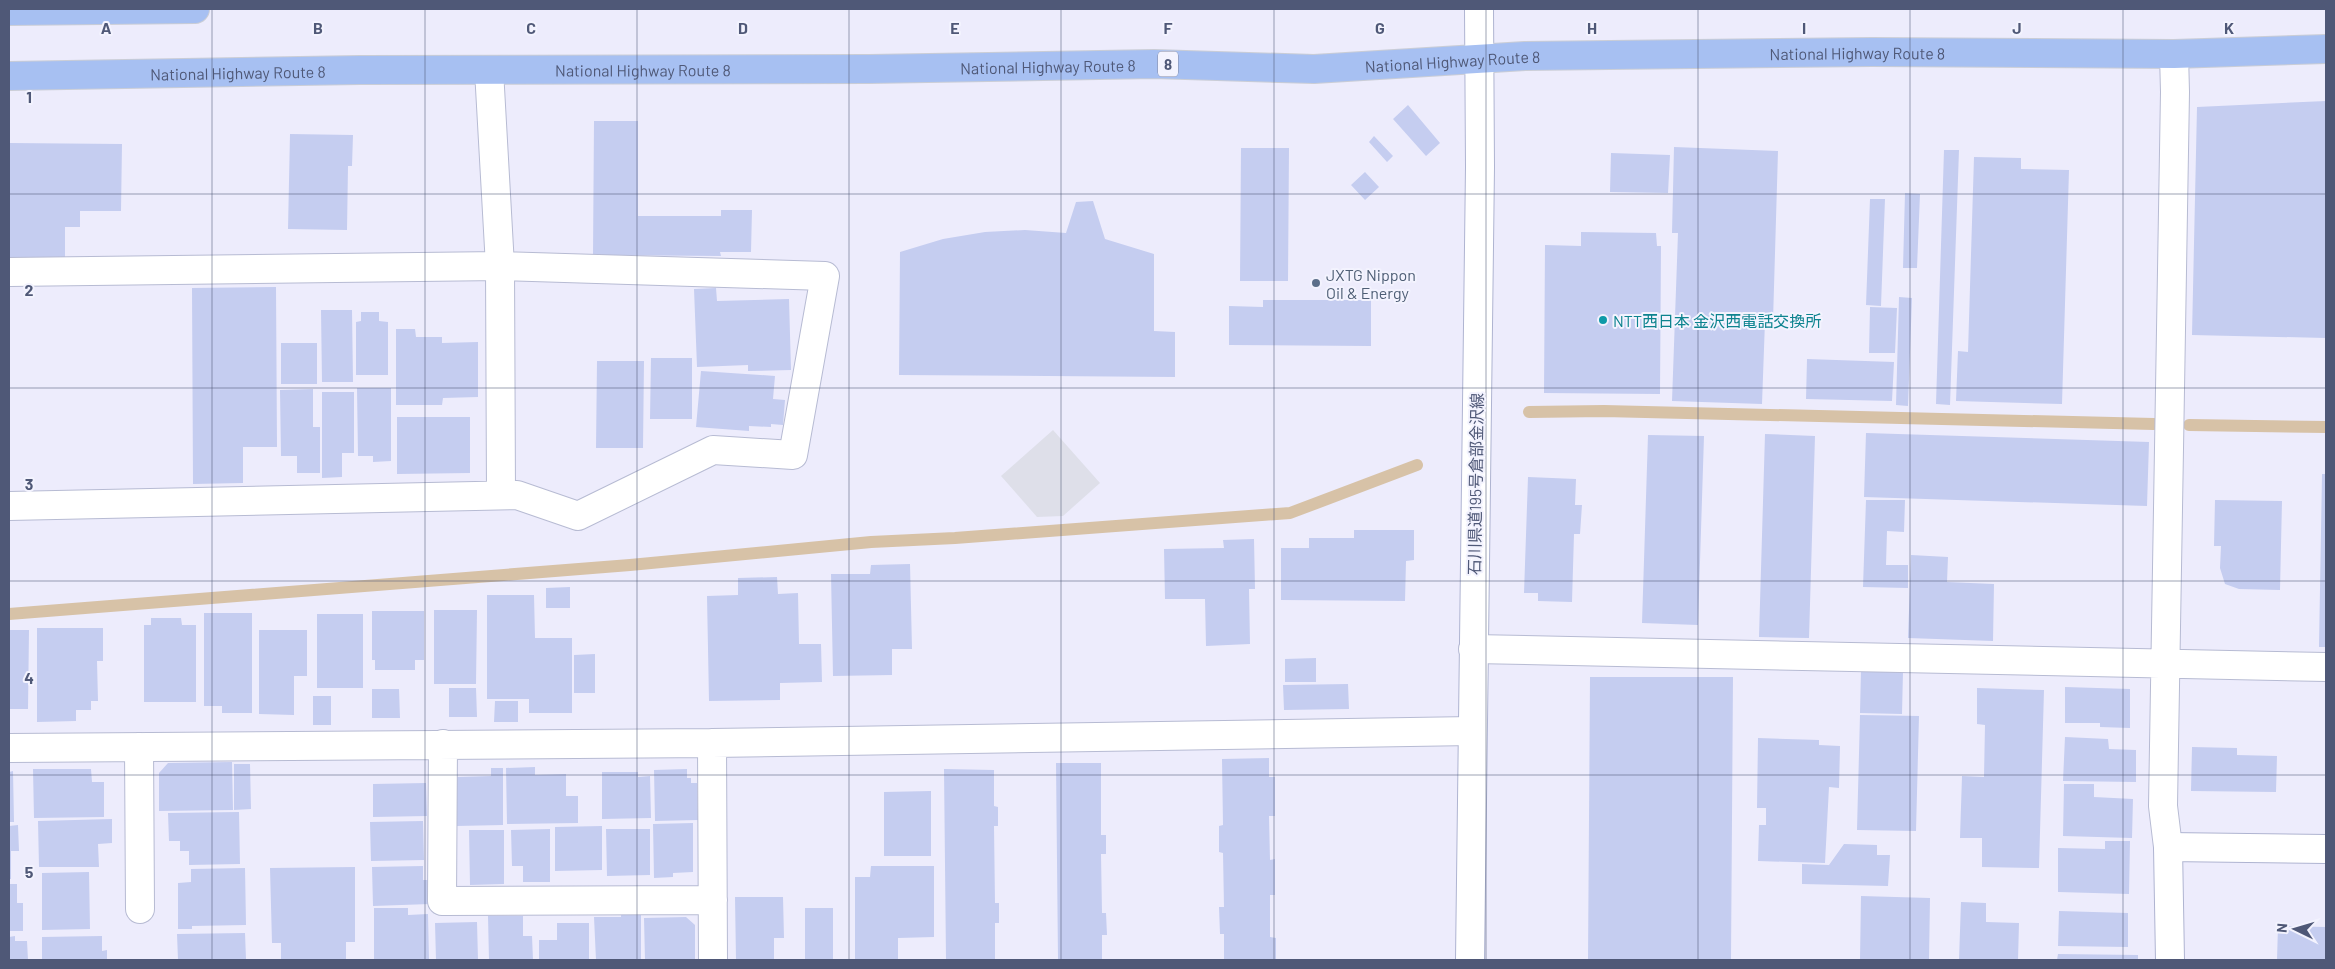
<svg xmlns="http://www.w3.org/2000/svg" width="2335" height="969" viewBox="0 0 2335 969" font-family="Barlow,'Noto Sans JP',sans-serif">
  <style>
    .industrial { fill: #dedfe9 }
    .lines { fill: none; stroke-linecap: round; stroke-linejoin: round }
    .stream { stroke: #d7c2a7; stroke-width: 12 }
    .building { fill: #c5cdf0 }
    .street-casing { stroke: #b7bbd3; stroke-width: 30 }
    .secondary-casing { stroke: #afb4d1; stroke-width: 30 }
    .highway-casing { stroke: #cacdd6; stroke-width: 30 }
    .street { stroke: #fff; stroke-width: 28 }
    .secondary { stroke: #fff; stroke-width: 28 }
    .highway { stroke: #a7c0f2; stroke-width: 28 }
    .grid { fill: none; stroke: #4f5877; stroke-width: 1; stroke-opacity: 0.55 }
    .service-dot { fill: #5c6f8a; stroke: #f3f3fe; stroke-width: 2 }
    .culture-dot { fill: #0f9aa8; stroke: #f3f3fe; stroke-width: 2 }
    .labels { text-anchor: middle; dominant-baseline: central; stroke-width: 4; stroke-linejoin: round; paint-order: stroke }
    .shield { fill: #f3f3fe; stroke: #8086a0; stroke-width: 1 }
    .shield-label { font-size: 15px; font-weight: bold; fill: #4f5877 }
    .street-label { font-size: 16px; fill: #4f5877; stroke: #f3f3fe }
    .service-label { font-size: 16px; fill: #4e5e75; stroke: #f3f3fe; text-anchor: start }
    .culture-label { font-size: 16px; fill: #0d838f; stroke: #f3f3fe; text-anchor: start }
    .grid-label { font-size: 16px; text-anchor: middle; font-weight: bold; fill: #4f5877; stroke: #f3f3fe; stroke-width: 4; stroke-linejoin: round; paint-order: stroke }
  </style>
  <rect width="100%" height="100%" fill="#edecfc"/>
  <path class="industrial" d="M1053,430L1100,483L1063,516L1037,517L1001,476Z"/>
  <g class="lines">
    <path class="stream" d="M1529,412L1604,411L2154,424
      M2189,425L2326,427
      M9,614L630,565L871,542L955,538L1290,513L1417,465"/>
  </g>
  <path class="building" d="M2326,101V338L2192,335L2197,107Z
    M1408,105L1440,143L1426,156L1393,119Z
    M594,121H638V216H721V210H752L751,252H720L721,256L593,255Z
    M290,134L353,135L352,166H348L347,230L288,229Z
    M1374,136L1393,156L1387,162L1369,142Z
    M9,143L122,144L121,211H80V227H65V263H9Z
    M1674,147L1778,151L1773,321H1765L1762,404L1672,401L1678,233H1672Z
    M1241,148H1289L1288,281H1240Z
    M1944,150H1959L1950,405L1936,404Z
    M1611,153L1670,155L1668,193L1610,192Z
    M1974,157L2021,158V169L2069,170L2062,404L1956,401L1958,351L1968,352Z
    M1365,172L1379,187L1365,200L1351,185Z
    M1905,193L1920,194L1917,268H1903Z
    M1870,199H1885L1881,306L1866,305Z
    M1093,201L1105,239L1154,254V331L1175,332V377L899,375L900,252L943,239L985,232L1025,230L1066,233L1076,202Z
    M1581,232L1656,233L1657,246H1661L1660,394L1544,393L1545,245L1581,246Z
    M276,287L277,447H243V483L193,484L192,288Z
    M716,288L717,301L789,299L791,370L748,371V365L697,367L694,289Z
    M1899,297L1912,298L1908,406L1896,405Z
    M1263,300H1371V346L1229,345V306L1263,307Z
    M1870,307L1897,308L1895,353H1869Z
    M321,310H352L353,382H322Z
    M361,312H379V321L388,322V375H356V322L361,321Z
    M396,329H415L416,337H442V343L478,342V397L443,398L442,405H396Z
    M281,343H317V384H281Z
    M651,358H692V419H650Z
    M1807,359L1894,362L1892,401L1806,399Z
    M597,361H644L643,448H596Z
    M701,371L775,376L773,399L785,400L783,425L771,424V427L749,426V431L696,427Z
    M357,388H391V461L373,462V456H358Z
    M313,389V427H320V473H297V456H281L280,390Z
    M322,392H354V453H342V477L322,478Z
    M397,417H470V473L397,474Z
    M1866,433L2149,442L2147,506L1864,497Z
    M1765,434L1815,436L1809,638L1759,637Z
    M1648,435L1704,436L1698,625L1642,623Z
    M2322,474H2326V647H2319Z
    M1528,477L1576,479L1575,505H1582L1580,534H1574L1572,602L1538,601V593H1524Z
    M1866,500H1905L1904,532L1887,531L1886,565H1908V588L1863,587Z
    M2215,500L2282,501L2280,590L2239,589L2225,584L2220,568L2221,546H2214Z
    M1354,530H1414V560L1406,561L1405,601L1281,600V548H1309V538H1354Z
    M1254,539L1255,589H1249L1250,644L1206,646L1205,599H1165L1164,549L1224,548L1223,540Z
    M1911,555L1948,557L1947,582L1994,584L1993,641L1908,638Z
    M910,564L912,649H892V675L833,676L831,574H870L871,565Z
    M777,577L778,594L798,593L799,644H821L822,682L780,683V700L709,701L707,596L738,595V578Z
    M570,587V608H546V588Z
    M487,595H534L535,638H572V713H529V699H487Z
    M434,610H477L476,684H434Z
    M372,611H424V660H415V670H375V660H372Z
    M204,613H252V713H222V706H204Z
    M317,614H363V688H317Z
    M151,618H181L182,625H196V702H144V625H151Z
    M37,628H103V661H97L98,701H91V710H76V721L37,722Z
    M9,630H29L28,709H9Z
    M259,630H307V676H294V715L259,714Z
    M595,654V693H574V655Z
    M1316,658V682H1285V659Z
    M1861,670L1903,671L1902,714L1860,713Z
    M1590,677H1733L1731,960H1588Z
    M1348,684L1349,709L1284,710L1283,685Z
    M2065,687L2130,689V728L2100,727V723H2065Z
    M449,688H476L477,717H449Z
    M1977,688L2044,690L2039,868L1982,867V838H1960L1962,776L1984,777L1985,725L1977,724Z
    M372,689H399L400,718H372Z
    M313,696H331V725H313Z
    M495,701H518V722H494Z
    M1860,715L1919,716L1916,831L1857,830Z
    M2065,737L2108,739L2109,749L2136,750V782L2063,781Z
    M1758,738L1819,740V745L1840,746L1839,788L1829,787L1825,863L1758,861L1759,825H1766V808H1757Z
    M2192,747L2237,748V755L2277,756L2276,792L2191,791Z
    M1269,758V777H1275V816H1269L1270,860L1275,859V895H1270V937L1276,938V960H1224V934H1220L1219,907H1224L1223,853L1219,852V826L1223,825L1222,759Z
    M232,762L233,810L159,811V773L168,763Z
    M1056,763H1101V835H1106V854H1101L1102,913H1106L1107,935H1102V960H1058Z
    M234,764H250L251,809L234,810Z
    M535,767V775L566,774V796H578V823L507,824L506,768Z
    M491,768H503V825L456,826V777L491,776Z
    M33,769H91L92,782H104V817L34,818Z
    M687,769V778H691V783H697L698,820L655,821L654,770Z
    M944,769L994,770V806L998,807V826H994L995,903H999V923H995V960H946Z
    M13,771L14,822H9V772Z
    M602,772H638V777L650,776L651,818L602,819Z
    M426,783L427,816L373,817V784Z
    M2064,784H2094V797L2133,799L2132,838L2063,836Z
    M931,791V856H884V792Z
    M239,812L240,864L189,865V851H180V841H169L168,813Z
    M112,819V843L98,844L99,867H39L38,821Z
    M423,821L424,860L371,861L370,822Z
    M693,823V872L673,873V877L654,878L653,824Z
    M18,825L19,851H11V879H9V826Z
    M602,826V870L555,871V827Z
    M550,829V882H523V866H512L511,830Z
    M606,829H650V875L607,876Z
    M469,830H504V884L470,885Z
    M2105,841H2130L2129,894L2058,892V848L2105,849Z
    M1844,844L1877,845V855H1890L1888,886L1802,884V864L1829,865Z
    M423,866V880H429L430,904L373,906L372,867Z
    M871,866H934V937L898,938V960H855V877H870Z
    M355,867V942H346V960H281V943H272L270,868Z
    M245,868L246,925L192,926V929H178V883L191,882V869Z
    M89,872L90,929L42,930V873Z
    M9,884H17V903H23V931H9Z
    M1861,896L1930,898L1929,960H1860Z
    M735,897H783L784,938H774V960H736Z
    M1961,902L1986,903V922L2019,923L2018,960H1959Z
    M374,908H408V915L428,914L429,960H374Z
    M805,908H833V960H805Z
    M641,910V960H596L594,917H621V911Z
    M2059,911L2128,913V947L2058,946Z
    M488,916H523V936H532L533,960H489Z
    M686,917L695,925V960H645L644,918Z
    M477,922L478,960H436L435,923Z
    M557,923H589V960H539V940H557Z
    M2278,926L2326,927V960H2277Z
    M245,933L246,959L178,960L177,934Z
    M15,936V941H27L28,960H9V937Z
    M102,936V951L107,950V960H42V937Z
    M2058,954L2138,955V960H2057Z"/>
  <g class="lines">
    <g class="street-casing">
      <path id="street" d="M9,272L500,266L501,495
        M9,506L517,495L578,516L713,450L793,455L825,276L500,266L489,70
        M1473,649L2326,667
        M443,744L442,901L713,900
        M139,747L140,909
        M9,748L712,743
        M2168,847L2163,806L2175,92L2174,54
        M713,960L712,743L1472,731"/>
    </g>
    <g class="secondary-casing">
      <path id="secondary" d="M1470,960L1480,167L1479,9
        M2170,960L2168,847L2326,849"/>
    </g>
    <g class="highway-casing">
      <g id="highway">
        <path d="M9,11L195,9"/>
        <path id="s1" d="M9,76L360,70L869,69L1154,64L1314,69L1525,56L1872,52L2174,54L2326,49"/>
      </g>
    </g>
    <use href="#street" class="street"/>
    <use href="#secondary" class="secondary"/>
    <use href="#highway" class="highway"/>
  </g>
  <path class="grid" d="M212,9V960M425,9V960M637,9V960M849,9V960M1061,9V960M1274,9V960M1486,9V960M1698,9V960M1910,9V960M2123,9V960M9,194H2326M9,388H2326M9,581H2326M9,775H2326"/>
  <circle class="service-dot" cx="1316" cy="283" r="5"/>
  <circle class="culture-dot" cx="1603" cy="320" r="5"/>
  <g class="labels">
    <rect class="shield" x="1158" y="51.5" width="20" height="25" rx="4"/>
    <g class="shield-label">
      <text x="1168" y="64">8</text>
    </g>
    <g class="street-label">
      <text stroke="none"><textPath href="#s1" startOffset="1849">National Highway Route 8</textPath></text>
      <text stroke="none"><textPath href="#s1" startOffset="1444">National Highway Route 8</textPath></text>
      <text stroke="none"><textPath href="#s1" startOffset="1039">National Highway Route 8</textPath></text>
      <text stroke="none"><textPath href="#s1" startOffset="634">National Highway Route 8</textPath></text>
      <text stroke="none"><textPath href="#s1" startOffset="229">National Highway Route 8</textPath></text>
      <text transform="translate(1475 484) rotate(-89)">石川県道195号倉部金沢線</text>
    </g>
    <g class="service-label">
      <text x="1326" y="274">JXTG Nippon<tspan x="1326" dy="18">Oil &amp; Energy</tspan></text>
    </g>
    <g class="culture-label">
      <text x="1613" y="320">NTT西日本 金沢西電話交換所</text>
    </g>
  </g>
  <g class="grid-label">
    <text x="106" y="34">A</text>
    <text x="318" y="34">B</text>
    <text x="531" y="34">C</text>
    <text x="743" y="34">D</text>
    <text x="955" y="34">E</text>
    <text x="1168" y="34">F</text>
    <text x="1380" y="34">G</text>
    <text x="1592" y="34">H</text>
    <text x="1804" y="34">I</text>
    <text x="2017" y="34">J</text>
    <text x="2229" y="34">K</text>
    <text x="29" y="103">1</text>
    <text x="29" y="296">2</text>
    <text x="29" y="490">3</text>
    <text x="29" y="684">4</text>
    <text x="29" y="878">5</text>
  </g>
  <rect width="2335" height="969" fill="none" stroke="#4f5877" stroke-width="20"/>
  <g transform="translate(2295 929) rotate(275)" stroke="#f3f3fe" stroke-width="4" paint-order="stroke">
  <path d="M0-4L9 19L0 12L-9 19Z" fill="#4f5877"/>
  <text y="-8" font-size="14" font-weight="bold" text-anchor="middle" fill="#4f5877">N</text>
  </g>
</svg>
